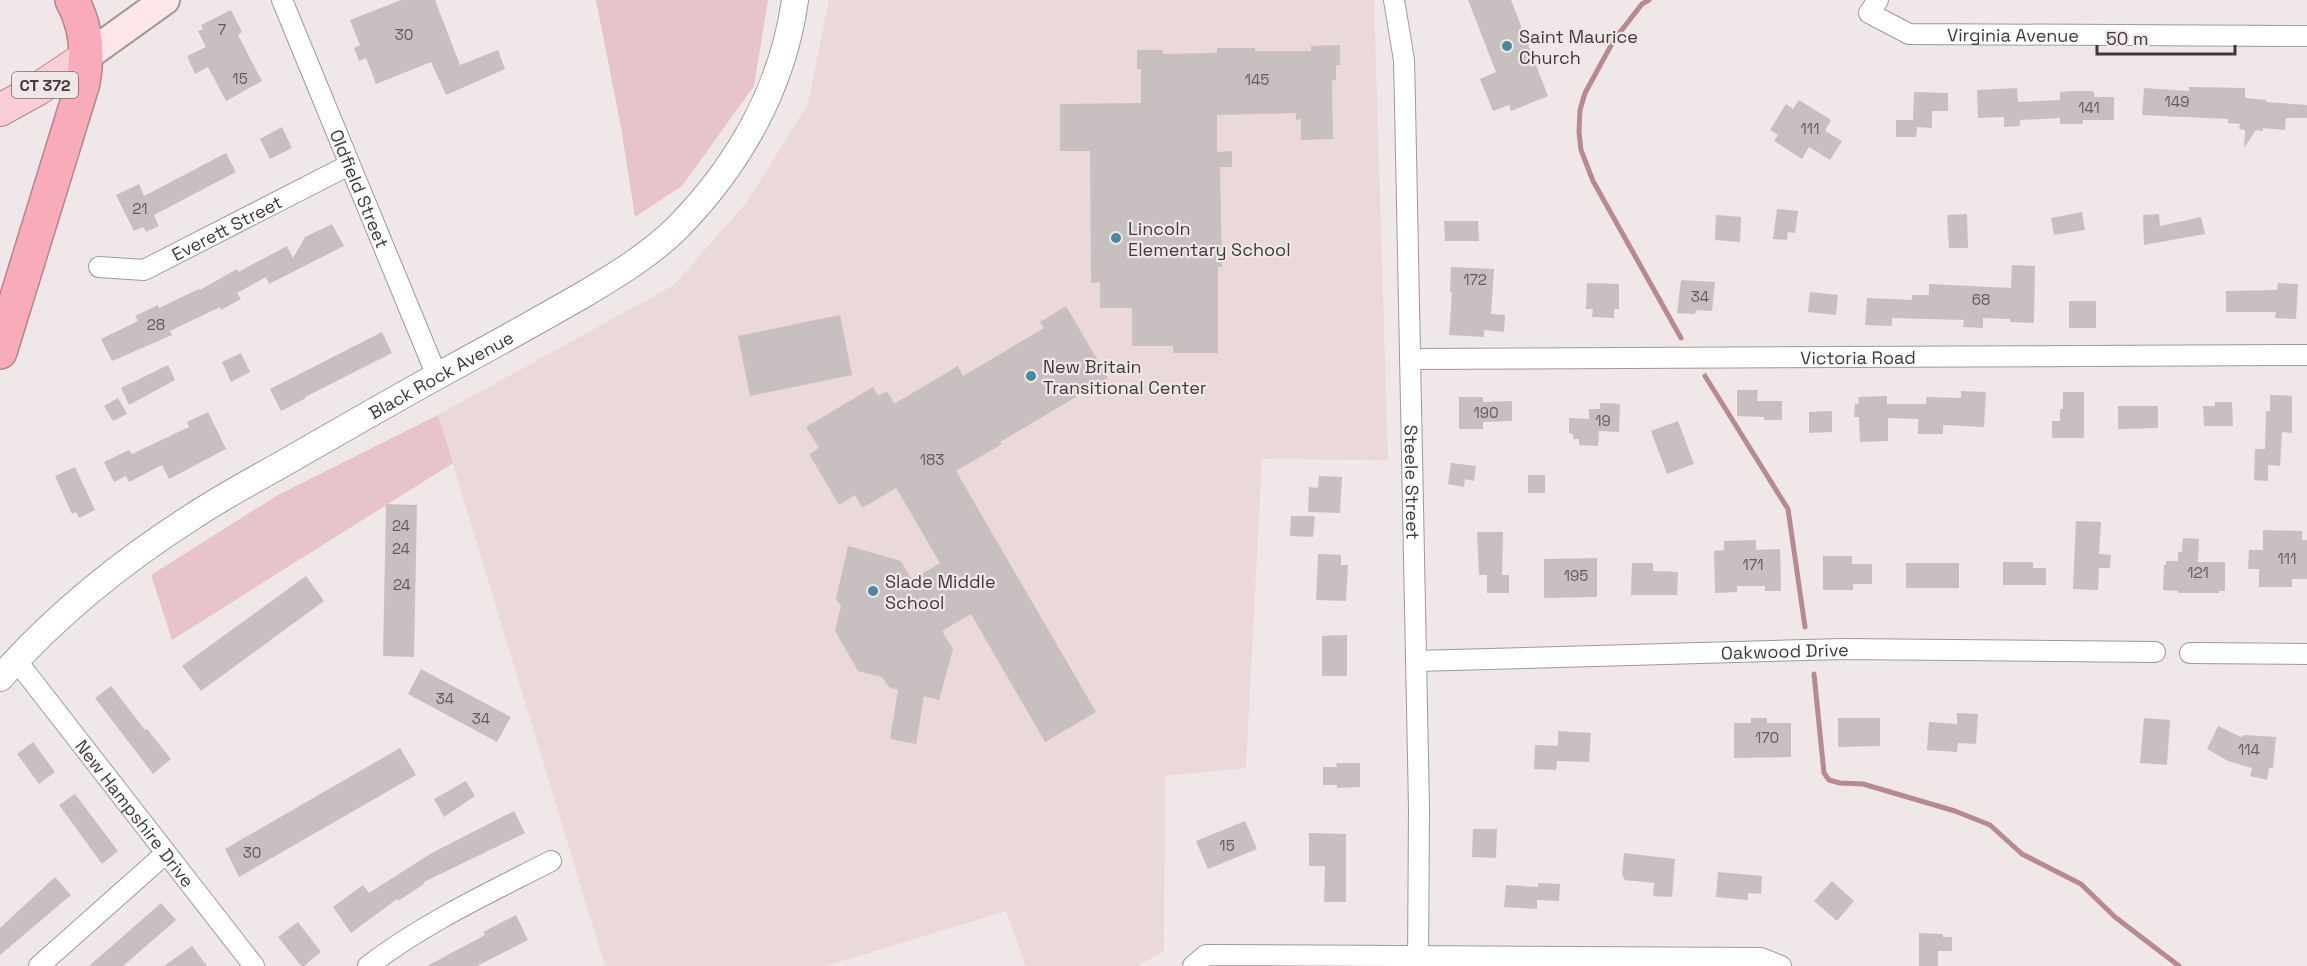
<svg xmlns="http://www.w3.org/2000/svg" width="2307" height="966" viewBox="0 0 2307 966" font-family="'Space Grotesk',sans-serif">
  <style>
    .built { fill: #ead8db }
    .green { fill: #e6c4c9 }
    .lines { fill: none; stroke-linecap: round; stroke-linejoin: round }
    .stream { stroke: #b78a92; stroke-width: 5 }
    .building { fill: #c8bfc1 }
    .minor-casing { stroke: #a1989a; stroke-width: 22 }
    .tertiary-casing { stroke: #a1989a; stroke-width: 28 }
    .secondary-casing { stroke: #a1989a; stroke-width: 32 }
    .primary-casing { stroke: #b7848e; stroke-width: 34 }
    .motorway-casing { stroke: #b7848e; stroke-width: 36 }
    .minor { stroke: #fff; stroke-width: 20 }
    .tertiary { stroke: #fff; stroke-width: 26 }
    .secondary { stroke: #fde6ea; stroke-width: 28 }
    .primary { stroke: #fbcdd6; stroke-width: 32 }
    .motorway { stroke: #f8abba; stroke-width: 33 }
    .poi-dot { fill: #488a9b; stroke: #f0e7e8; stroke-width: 2 }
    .labels { text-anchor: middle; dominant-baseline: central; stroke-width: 4.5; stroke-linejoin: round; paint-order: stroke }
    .number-label { font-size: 15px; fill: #615c5d }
    .shield { fill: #f0e7e8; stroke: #746f70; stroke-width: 1.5 }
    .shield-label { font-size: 16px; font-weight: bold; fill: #3f3b3c }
    .street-label { font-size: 18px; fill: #3f3b3c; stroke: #f0e7e8 }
    .poi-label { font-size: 18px; fill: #3f3b3c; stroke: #f0e7e8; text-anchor: start }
  </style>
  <rect width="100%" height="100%" fill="#f0e7e8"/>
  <path class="built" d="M829,0H1374L1388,460L1262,459L1246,768L1165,776L1164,951L1138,966H1026L1006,911L826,966H605L438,415L674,285L747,202L808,104Z"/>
  <path class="green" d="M596,0H768L754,86L682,186L635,217L621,127Z
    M438,415L453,463L172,640L151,575L278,495Z"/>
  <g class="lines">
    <path class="stream" d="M1649,0L1642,4L1614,40L1585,93L1580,110L1579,132L1581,150L1593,181L1681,338
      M1705,376L1788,509L1805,627
      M1814,674L1824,773L1829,780L1840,783L1863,784L1955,811L1990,825L2022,854L2081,884L2115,917L2179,966"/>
  </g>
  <path class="building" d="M401,0H435L460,65L498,50L505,69L446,95L431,62L376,84L366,58L359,61L354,48L360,45L350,20Z
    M1468,0H1511L1548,96L1511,111L1509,105L1493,111L1480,79L1496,72Z
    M231,10L242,32L238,35L262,81L226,101L208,67L195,74L187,56L206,47L198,31L203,29L201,25Z
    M1340,45V65H1336V80H1332L1333,139L1301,140V119L1296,120V113L1217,115V152L1232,151V167H1220L1222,267H1218V353H1173V346H1132V308H1100V282L1091,283L1090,151H1060V104L1141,103V69H1137V50H1163V54L1217,53V48H1255V51H1311V46Z
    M2189,87L2245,88V98L2266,100V102L2307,105V118H2286L2285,130L2263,128V131L2256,130L2244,148L2245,130L2239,129L2240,124L2228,123V119L2142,115L2144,88L2189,91Z
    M2017,88L2018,102L2060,100V92L2071,91H2093L2095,97H2114V120H2083V124H2060V118L2020,120V126L2004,127V117L1978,118L1977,90Z
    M1914,92L1948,93V111H1932V128L1917,127L1916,137H1896V120H1913Z
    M1799,100L1831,120L1825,131L1842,141L1830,160L1809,147L1802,159L1774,141L1778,135L1770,130L1786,104L1793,109Z
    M282,127L292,148L270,159L260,139Z
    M226,153L236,172L154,215L159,226L146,232L143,227L134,231L116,195L139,184L144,196Z
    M1777,209L1798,211L1795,233L1788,232L1787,240L1773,239Z
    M2082,212L2085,230L2054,235L2051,218Z
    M1967,214L1968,248H1949L1947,215Z
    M2159,214L2160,226L2201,217L2205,234L2144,245L2143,215Z
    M1716,215L1741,217L1740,242L1715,240Z
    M1444,221H1478L1479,241H1445Z
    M332,224L344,246L269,284L266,277L237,293L241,299L221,310L220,307L170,331L172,335L112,361L101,339L138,321L135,316L158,305L159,308L199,289L200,290L237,269L238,272L287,246L293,258L305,237Z
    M2012,265L2035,266L2034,323L2010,322V319L1983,318V328L1963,327L1964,320L1892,318V326L1865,325L1867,298L1912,300V295H1929V284L2011,288Z
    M1451,267L1494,269L1491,314L1505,315L1504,332L1484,330V337L1449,335L1452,293L1450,292Z
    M1681,280L1715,282L1712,311L1696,310L1695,314L1677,313Z
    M1587,283L1619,284V309H1614V318L1592,317L1593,309H1586Z
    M2278,283L2298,284L2296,319L2275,318L2276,312H2226V291L2277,290Z
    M1810,292L1838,295L1836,315L1808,312Z
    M2069,301H2096V328H2069Z
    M1066,306L1108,378L1000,442L1002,444L956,471L1096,712L1045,742L971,614L942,631L953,649L939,700L924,696L916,744L890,739L898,690L889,687L882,677L858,671L835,631L841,606L836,599L848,546L901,561L912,580L940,563L896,488L862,508L855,495L839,505L809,454L819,448L806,427L873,387L878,396L887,391L894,404L958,366L963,376L1044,328L1040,322Z
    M840,315L852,375L750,396L738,336Z
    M382,332L392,353L305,397L306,398L281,411L270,389Z
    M241,353L250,372L231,382L222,362Z
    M168,365L175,380L129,405L121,388Z
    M1737,390H1758L1757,401H1782V420H1764V417L1737,416Z
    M1961,391L1986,392L1984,427L1943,425V434H1918V419L1888,418V441L1860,442L1859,417H1854L1855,404H1859L1858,397L1887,396V404H1926V397L1961,398Z
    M2063,392H2084V438H2052V421H2060V409H2063Z
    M2270,395L2292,396V433L2282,432L2280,466L2268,465V481L2254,480L2255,449H2265L2266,411H2270Z
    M1459,397H1483V402L1512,401V421L1483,422V429H1459Z
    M118,398L127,414L113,421L104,406Z
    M2215,402H2232L2233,426H2204L2203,406H2215Z
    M1600,403L1620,404L1619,432L1599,431L1598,446L1579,445V439H1573V434L1569,433V418L1589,419V409H1600Z
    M2118,406H2158V428L2118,429Z
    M1832,411V432L1809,433V412Z
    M208,412L226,449L169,479L162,465L129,482L126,476L114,482L104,462L129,450L132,454L189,427L187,422Z
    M1678,421L1694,464L1667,474L1651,431Z
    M1451,463L1476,466L1474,481L1465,479L1464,487L1448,484Z
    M75,467L95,510L79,518L76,512L72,514L55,476Z
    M1528,475H1545V493H1528Z
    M1319,476L1342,477L1340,513L1308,512L1309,487L1318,488Z
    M386,504L417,505L414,657L383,656Z
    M1291,516H1315L1313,537L1290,536Z
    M2076,521L2101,522L2099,554L2111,555L2110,568H2099L2098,590L2073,589Z
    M2263,530L2302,531V540H2307V579H2292V587H2259V569H2248L2249,550H2263Z
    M1477,532H1503L1502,575H1509V593H1487V575H1479Z
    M2183,538L2199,539L2198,562H2225V591H2219V593H2179L2178,591L2163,590L2164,565H2166V561H2178V552H2182Z
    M1756,540V550L1780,549L1781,591H1765V586H1737V592L1715,593L1714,551L1724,550V541Z
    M1318,554L1341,555V565H1348L1346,601L1316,600Z
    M1823,556H1852V564H1872V584H1853V590H1823Z
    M1597,558V597L1544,598V559Z
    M2003,562H2033V568H2046V585H2003Z
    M1632,563H1653V571L1678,572L1677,595H1631Z
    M1906,563H1959V588H1906Z
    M306,576L324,601L201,691L182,666Z
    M1347,635V676H1322V636Z
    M421,669L511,717L497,742L408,694Z
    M111,686L145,730L147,729L171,759L153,774L95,698Z
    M1957,713L1978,714L1976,744L1958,743L1957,752L1927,750L1929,722L1957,724Z
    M1751,718H1767V723H1791V757L1734,758V723H1751Z
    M1838,718H1880V746L1838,747Z
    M2144,718L2170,720L2167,765L2140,763Z
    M2218,726L2241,737L2244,735L2276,737L2273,768H2269L2267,780L2250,776L2252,768L2228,761L2207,749Z
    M1558,731L1591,733L1589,762L1557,761L1556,770L1534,769L1535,745L1558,746Z
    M33,742L55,772L39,784L17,754Z
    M400,748L416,775L239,877L225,849Z
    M1336,763H1360V787L1337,788V785H1323V767H1337Z
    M466,781L475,796L444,817L434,799Z
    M75,794L118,851L102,864L59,805Z
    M514,811L525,833L424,882V884L398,901L397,899L351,933L333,907L363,885L369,893L430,854Z
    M1245,821L1257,849L1208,869L1196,841Z
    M1473,829H1497L1496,858L1472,857Z
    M1309,833L1346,834V902H1324L1325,866H1309Z
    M1624,853L1675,859L1672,897L1653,896L1654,883L1625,880L1622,875Z
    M1718,872L1762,876L1761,894L1748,893V900L1716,897Z
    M55,877L71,895L0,955V928Z
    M1832,881L1854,901L1837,921L1814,901Z
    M1538,883L1560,884L1559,901L1537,900V909L1504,907L1506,885L1538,887Z
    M161,903L176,920L123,966H89Z
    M516,915L528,940L477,966H427L485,935L483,932Z
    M298,922L321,952L304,966H301L278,937Z
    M1919,933L1943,934V937H1952V951H1938V966H1919Z
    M192,946L207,966H164Z"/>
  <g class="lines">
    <g class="minor-casing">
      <g id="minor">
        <path id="s1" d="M282,0L437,376"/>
        <path id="s2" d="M1394,0L1404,60L1405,103L1419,808L1418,966"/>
        <path id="s3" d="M1878,0L1869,13L1909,34L2307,36"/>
        <path id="s4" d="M99,267L144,270L349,165"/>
        <path id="s5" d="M1410,359L2307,355"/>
        <path d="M2190,653L2307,654"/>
        <path id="s6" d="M16,660L254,966"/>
        <path id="s7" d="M1416,661L1843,649L2155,652"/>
        <path d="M39,966L165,854"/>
        <path d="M368,966C424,923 489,893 551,861"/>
        <path d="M1193,966L1206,955L1761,958L1781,966"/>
      </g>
    </g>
    <g class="tertiary-casing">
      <g id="tertiary">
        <path id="s8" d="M0,678C56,615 124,560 195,515C228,493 264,475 298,455C345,428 392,401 439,375C487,349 534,323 581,296C615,276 650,255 678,227C739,165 783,87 795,0"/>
      </g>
    </g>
    <g class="secondary-casing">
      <path id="secondary" d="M87,56L165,0"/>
    </g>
    <g class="primary-casing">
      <path id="primary" d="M0,110L38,89L87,56"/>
    </g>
    <g class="motorway-casing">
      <path id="motorway" d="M0,352L83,83C88,52 87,28 72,0"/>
    </g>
    <use href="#minor" class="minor"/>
    <use href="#tertiary" class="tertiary"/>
    <use href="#secondary" class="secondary"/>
    <use href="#primary" class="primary"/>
    <use href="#motorway" class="motorway"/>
  </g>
  <g class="poi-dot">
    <circle cx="1507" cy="46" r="6"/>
    <circle cx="1116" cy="238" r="6"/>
    <circle cx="1031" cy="376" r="6"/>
    <circle cx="873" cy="591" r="6"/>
  </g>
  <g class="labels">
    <g class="number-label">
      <text x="222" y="29">7</text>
      <text x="404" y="34">30</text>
      <text x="240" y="78">15</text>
      <text x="1257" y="79">145</text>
      <text x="2177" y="101">149</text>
      <text x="2089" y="107">141</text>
      <text x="1810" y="128">111</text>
      <text x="140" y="208">21</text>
      <text x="1475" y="279">172</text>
      <text x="1700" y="296">34</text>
      <text x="1981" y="299">68</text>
      <text x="156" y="324">28</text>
      <text x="1486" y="412">190</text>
      <text x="1603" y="420">19</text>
      <text x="932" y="459">183</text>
      <text x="401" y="525">24</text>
      <text x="401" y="548">24</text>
      <text x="2287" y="558">111</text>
      <text x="1753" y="564">171</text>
      <text x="2198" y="572">121</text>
      <text x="1576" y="575">195</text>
      <text x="402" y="584">24</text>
      <text x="445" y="698">34</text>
      <text x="481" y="718">34</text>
      <text x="1767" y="737">170</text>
      <text x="2249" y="749">114</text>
      <text x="1227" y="845">15</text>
      <text x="252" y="852">30</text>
    </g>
    <rect class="shield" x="12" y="72" width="66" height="26" rx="4.5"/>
    <g class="shield-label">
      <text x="45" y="85">CT 372</text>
    </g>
    <g class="street-label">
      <text stroke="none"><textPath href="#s3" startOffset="165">Virginia Avenue</textPath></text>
      <text stroke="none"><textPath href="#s1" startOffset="204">Oldfield Street</textPath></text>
      <text stroke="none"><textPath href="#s4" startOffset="138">Everett Street</textPath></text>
      <text stroke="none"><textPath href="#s5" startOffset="448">Victoria Road</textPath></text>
      <text stroke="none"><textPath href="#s8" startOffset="538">Black Rock Avenue</textPath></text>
      <text stroke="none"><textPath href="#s2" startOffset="483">Steele Street</textPath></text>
      <text stroke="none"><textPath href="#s7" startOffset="369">Oakwood Drive</textPath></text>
      <text stroke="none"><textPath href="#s6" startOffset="194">New Hampshire Drive</textPath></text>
    </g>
    <g class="poi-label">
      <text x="1519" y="36">Saint Maurice<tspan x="1519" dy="21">Church</tspan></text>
      <text x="1128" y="228">Lincoln<tspan x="1128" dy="21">Elementary School</tspan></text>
      <text x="1043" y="366">New Britain<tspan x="1043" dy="21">Transitional Center</tspan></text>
      <text x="885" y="581">Slade Middle<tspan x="885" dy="21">School</tspan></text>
    </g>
  </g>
  <path d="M2097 45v9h138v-9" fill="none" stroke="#3f3b3c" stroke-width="3"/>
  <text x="2106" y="45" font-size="18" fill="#3f3b3c" stroke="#f0e7e8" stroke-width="4.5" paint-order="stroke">50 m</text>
</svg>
